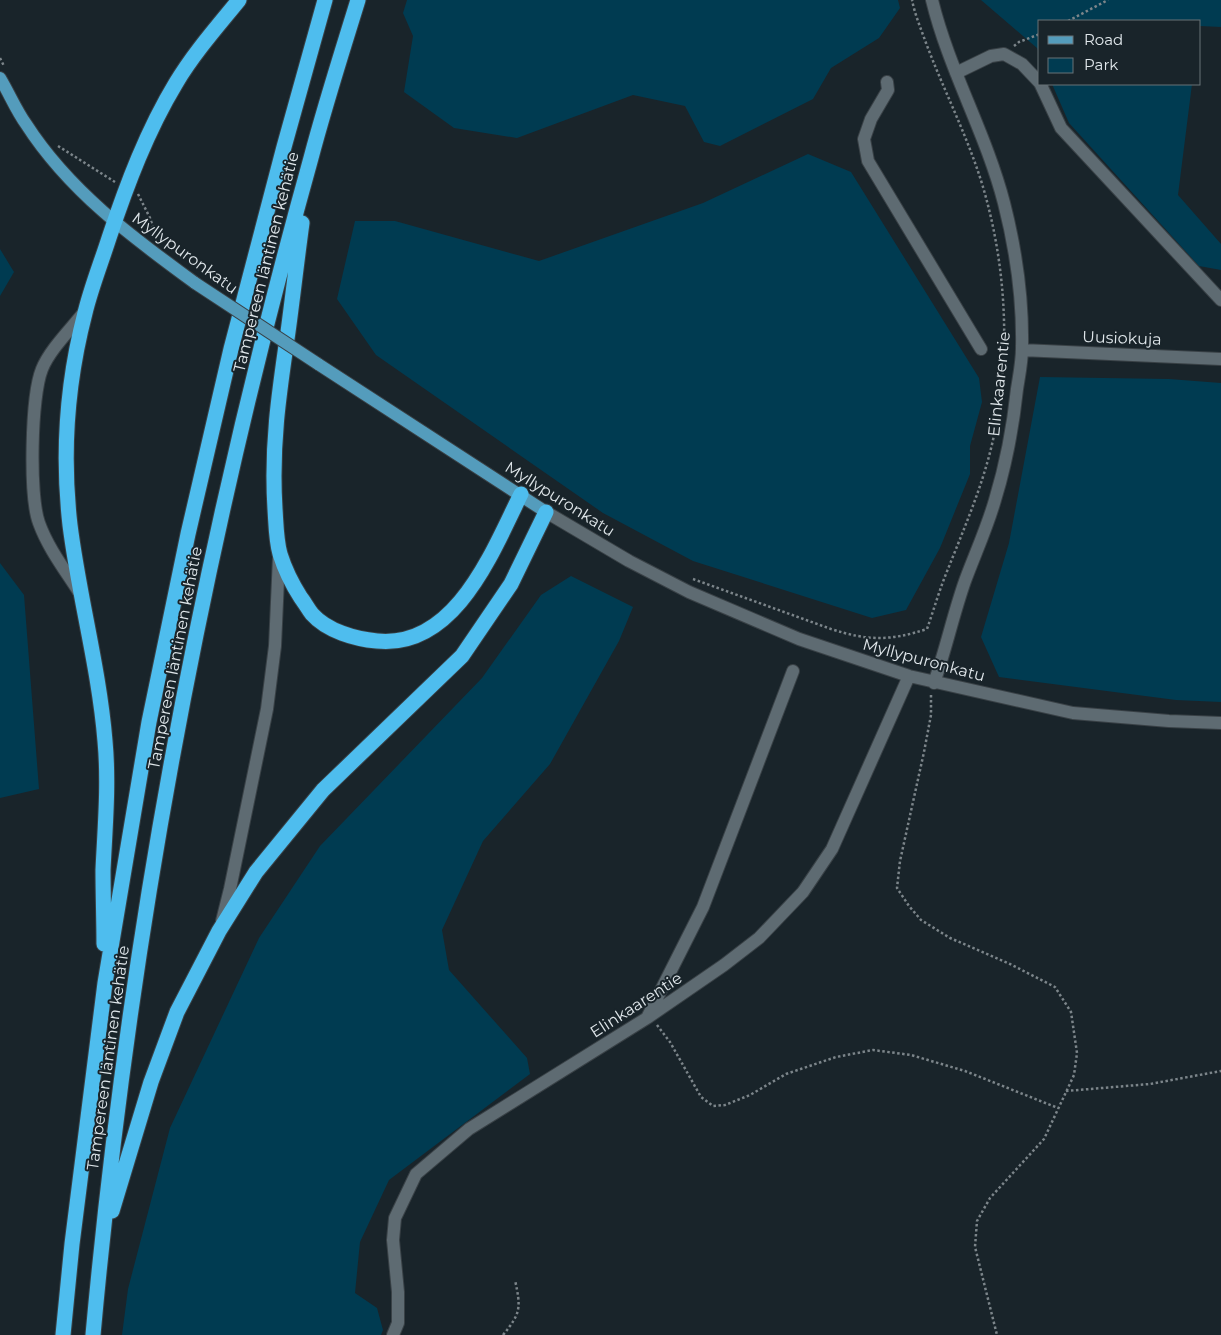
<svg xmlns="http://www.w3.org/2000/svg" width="1221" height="1335" viewBox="0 0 1221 1335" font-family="Montserrat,sans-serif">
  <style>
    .green { fill: #003b51 }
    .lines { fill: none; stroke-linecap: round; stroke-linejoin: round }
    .minor-casing { stroke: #394146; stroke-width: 14 }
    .major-casing { stroke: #394146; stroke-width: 14 }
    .highway-casing { stroke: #394146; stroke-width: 17 }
    .path { stroke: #7c858a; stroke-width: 2.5; stroke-dasharray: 2.5 2.5; stroke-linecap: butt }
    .minor { stroke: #5e6b72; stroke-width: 12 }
    .major { stroke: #549cbc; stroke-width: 12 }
    .highway { stroke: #4ebdee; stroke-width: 15 }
    .major-bridge-casing { stroke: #394146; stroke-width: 14; stroke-linecap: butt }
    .major-bridge { stroke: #549cbc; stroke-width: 12 }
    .labels { text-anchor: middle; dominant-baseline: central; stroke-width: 4; stroke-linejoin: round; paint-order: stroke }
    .street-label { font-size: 16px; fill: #e0e7eb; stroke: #19242a }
  </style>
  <rect width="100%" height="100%" fill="#19242a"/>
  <path class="green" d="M407,0H898L900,8L879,38L831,68L813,99L720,146L704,142L685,106L633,95L517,138L454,128L404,92L413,36L403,13Z
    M981,0H1221V27L1200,26V21H1040V55L1037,48Z
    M1052,84H1192L1178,195L1221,244V270L1199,266L1069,123Z
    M808,154L851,172L979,378L982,402L970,446V474L940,548L906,610L872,618L693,561L603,513L376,355L337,299L355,221H395L539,261L703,203Z
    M0,249L14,272L0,296Z
    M1040,377L1169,379L1221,383V702L1176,700L999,677L981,637L1009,543Z
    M0,563L24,595L39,789L0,798Z
    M571,576L633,607L619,641L550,764L483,841L442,930L449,970L527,1058L530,1074L389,1180L360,1242L355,1293L377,1308L383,1330L381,1335H122L128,1289L170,1128L259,938L320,846L482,678L541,595Z"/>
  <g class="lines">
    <g class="minor-casing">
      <path id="minor" d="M932,0C949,70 986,133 1004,203C1016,250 1023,299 1022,348C1022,362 1019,376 1017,389C1013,427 1006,464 995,500C987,528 975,554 965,581C953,615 946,649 934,683
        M956,73L991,56L1004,54L1022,64L1040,83L1061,128L1221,300
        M887,82L888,90L871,119L864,139L868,161L981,349
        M1022,350L1221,359
        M546,512L629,561L689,592L799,639L909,676L1073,713L1169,721L1221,723
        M79,592C65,570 48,548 39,523C29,496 31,396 42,369C50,349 72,328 85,311
        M222,921L230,889L267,709L275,646L279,557
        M647,1018L703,907L793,671
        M393,1335L398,1323V1292L393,1240L395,1218L416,1174L469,1129L647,1018L724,965L759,938L803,892L832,849L909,676"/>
    </g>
    <g class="major-casing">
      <path id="major" d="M0,78C9,93 16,110 26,124C69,191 132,237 195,283
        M318,364L546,512"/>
    </g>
    <g class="highway-casing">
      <path id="highway" d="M302,223C297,259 293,295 288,332C279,393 271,446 275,509C276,523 276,540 280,554C285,570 292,584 301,598C305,603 308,609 312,614C327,631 355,639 377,641C456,649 493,550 521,494
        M104,944C104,920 103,895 103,870C105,827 109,784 105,741C99,668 79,597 70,525C62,455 67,382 85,313C91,288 101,263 109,238C127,184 147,131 176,83C194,53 217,27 239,0
        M112,1211L151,1082L177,1012L219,931L256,872L323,790L462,656L511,584L546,512
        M63,1335L72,1244L105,983L149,722L188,534L231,349L284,147L325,0
        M93,1335C129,938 204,542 311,158C325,105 342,52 358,0"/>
    </g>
    <path class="path" d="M1068,21L1108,0
      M1014,46L1019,42L1040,34
      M0,58L4,66
      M58,146L115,182
      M138,194L150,218L157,239
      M693,579L831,629C868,641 890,641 927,629C934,609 940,588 948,569C965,526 983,485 993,440C1011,357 1007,269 983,187C968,137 944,91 926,43C921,29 915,15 912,0
      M931,695V715L924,752L900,861L897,888L909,906L921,920L950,938L1010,964L1055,987L1071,1012L1077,1053L1074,1075L1044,1139L990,1198L977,1221L975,1247L997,1335
      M657,1025L670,1042L701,1097L713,1106L725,1105L750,1095L786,1074L836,1057L873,1050L911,1055L965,1071L1058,1108
      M1066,1091L1150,1084L1221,1071
      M503,1335C521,1313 521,1308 515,1280"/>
    <use href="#minor" class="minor"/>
    <use href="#major" class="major"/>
    <use href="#highway" class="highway"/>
    <g class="major-bridge-casing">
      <path id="major-bridge" d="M195,283L318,364"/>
    </g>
    <use href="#major-bridge" class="major-bridge"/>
  </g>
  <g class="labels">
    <g class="street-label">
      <text transform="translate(185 253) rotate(36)">Myllypuronkatu</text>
      <text transform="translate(266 262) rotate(-76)">Tampereen läntinen kehätie</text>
      <text transform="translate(1122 338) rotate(2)">Uusiokuja</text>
      <text transform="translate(999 384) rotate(-84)">Elinkaarentie</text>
      <text transform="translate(560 499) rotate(32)">Myllypuronkatu</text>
      <text transform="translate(175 658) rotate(-79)">Tampereen läntinen kehätie</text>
      <text transform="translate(924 660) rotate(15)">Myllypuronkatu</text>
      <text transform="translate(636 1005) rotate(-33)">Elinkaarentie</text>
      <text transform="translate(108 1058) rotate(-82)">Tampereen läntinen kehätie</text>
    </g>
  </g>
  <rect x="1038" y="20" width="162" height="65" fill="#19242a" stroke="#697277"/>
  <rect x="1048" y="36" width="25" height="8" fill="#549cbc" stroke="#697277"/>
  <text x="1084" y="45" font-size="15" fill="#e0e7eb">Road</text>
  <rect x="1048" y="58" width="25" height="15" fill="#003b51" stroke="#697277"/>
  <text x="1084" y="70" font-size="15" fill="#e0e7eb">Park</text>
</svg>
